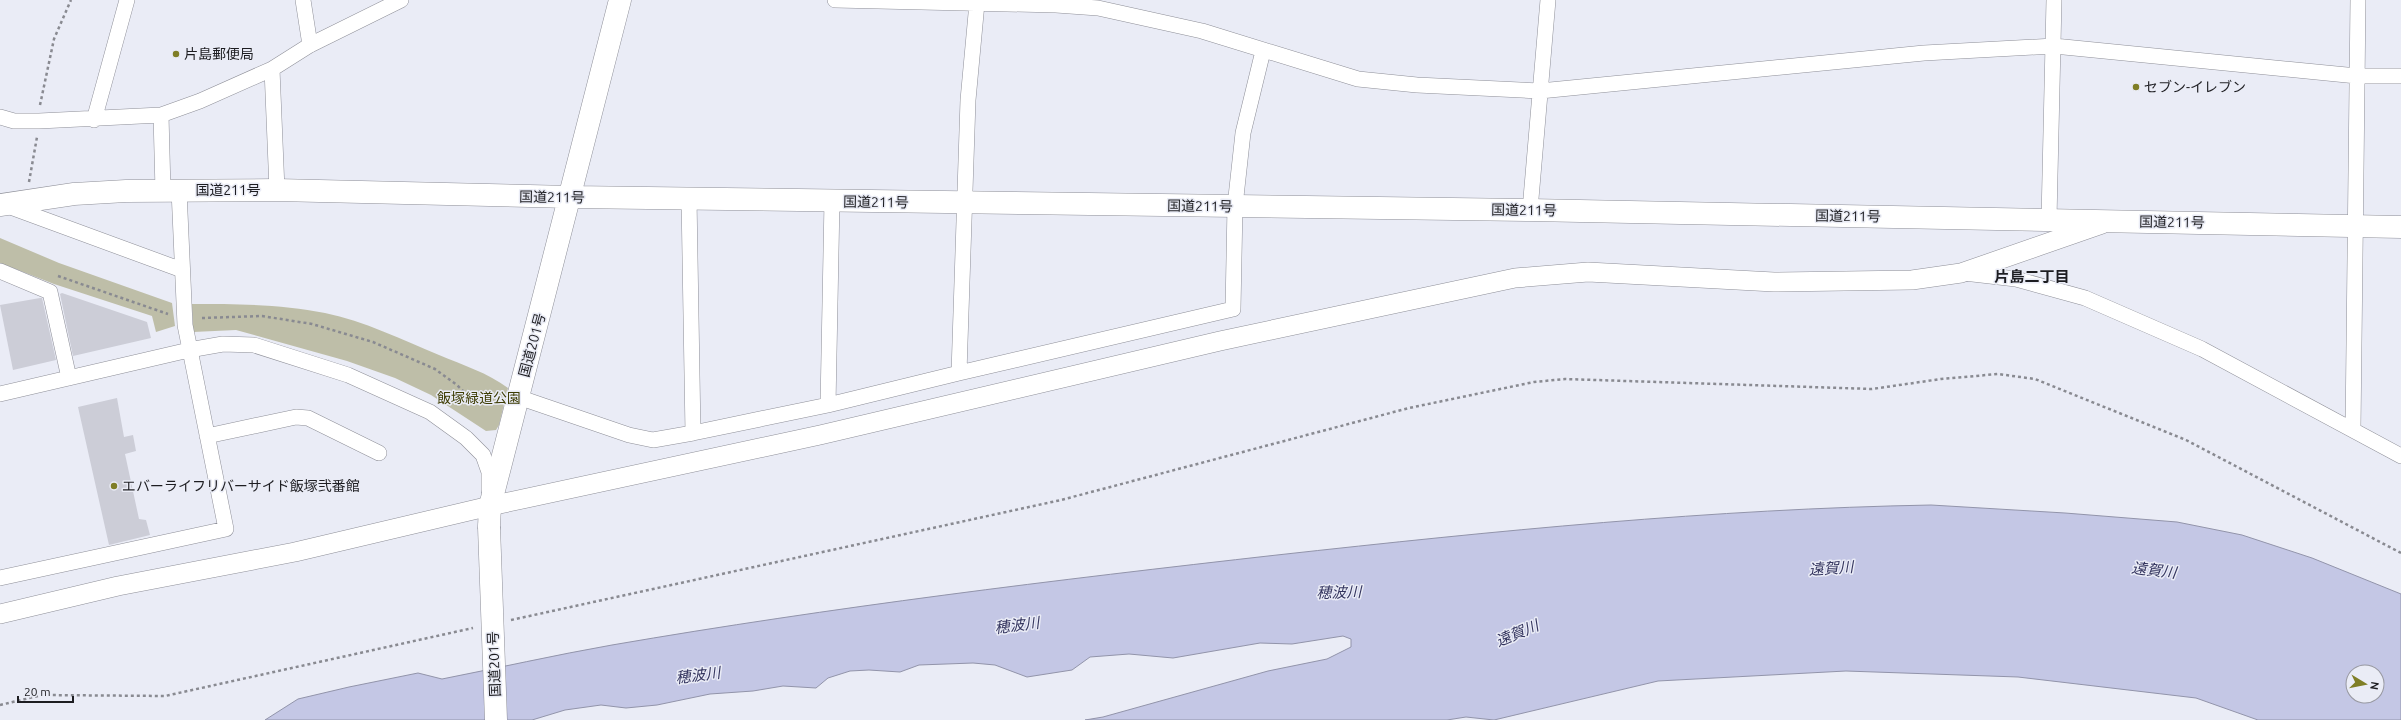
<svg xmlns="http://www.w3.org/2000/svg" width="2401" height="720" viewBox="0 0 2401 720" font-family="Ubuntu,'Noto Sans JP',sans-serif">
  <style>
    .green { fill: #bebea8 }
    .water { fill: #c4c7e5; stroke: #9294aa; fill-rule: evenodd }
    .building { fill: #cccdd7 }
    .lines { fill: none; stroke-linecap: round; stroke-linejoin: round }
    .minor-casing { stroke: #8e8f98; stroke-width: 16 }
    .tertiary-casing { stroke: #8e8f98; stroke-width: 20 }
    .trunk-casing { stroke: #8e8f98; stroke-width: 23 }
    .path { stroke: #898a91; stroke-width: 2.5; stroke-dasharray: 3 3; stroke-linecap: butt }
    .minor { stroke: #fff; stroke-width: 15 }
    .tertiary { stroke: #fff; stroke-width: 19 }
    .trunk { stroke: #fff; stroke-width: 22 }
    .trunk-bridge-casing { stroke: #8e8f98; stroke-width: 23; stroke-linecap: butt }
    .trunk-bridge { stroke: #fff; stroke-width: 22 }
    .poi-dot { fill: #7f7e26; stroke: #eaecf6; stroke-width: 1.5 }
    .labels { text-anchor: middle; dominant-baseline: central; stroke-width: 3; stroke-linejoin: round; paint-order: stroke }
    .poi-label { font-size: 14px; fill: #1d1d21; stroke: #eaecf6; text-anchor: start }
    .street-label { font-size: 14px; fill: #1d1d21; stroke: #eaecf6 }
    .park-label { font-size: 14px; fill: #3e3d04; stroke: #eaecf6 }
    .neighbourhood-label { font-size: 15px; font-weight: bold; fill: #1d1d21; stroke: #eaecf6 }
    .water-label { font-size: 15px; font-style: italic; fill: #34355f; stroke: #eaecf6 }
  </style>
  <rect width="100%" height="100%" fill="#eaecf6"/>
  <path class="green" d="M0,238L59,263L172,303L175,326L156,332L152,316L54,284L0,263Z
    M192,304C236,304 282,304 325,313C364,321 403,340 439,355C463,365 488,373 508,388L499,425L496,430L486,431L431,395L395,378L347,361L236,330L193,332Z"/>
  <path class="water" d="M1931,505L2065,513L2177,522L2242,535L2312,558L2401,594V720H2258L2196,698L2018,677L1846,671L1658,681L1494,720L1466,717L1447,720H1085L1103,717L1268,671L1327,659L1351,647V639L1343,636L1292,644L1260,643L1173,658L1129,654L1090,657L1072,670L1027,677L995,665L973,663L919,665L900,672L869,670L850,671L828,678L816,688L783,686L753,691L710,694L657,705L626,708L601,705L565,710L532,720H265L298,699L349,687L418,673L442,679C498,668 555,655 612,645C833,607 1055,580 1277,555C1494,531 1713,509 1931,505ZM2353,672H2377V696H2353Z"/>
  <path class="building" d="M62,293L147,322L151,338L73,356L60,294Z
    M40,298H42L56,360L13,370L0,305Z
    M117,398L124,437L133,435L136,451L125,454L139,519L146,520L150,535L109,545L78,407Z"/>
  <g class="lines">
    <g class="minor-casing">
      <path id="minor" d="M303,0L310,45
        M835,0L1056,5L1098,8L1202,31L1358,79L1417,85L1540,91L1924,53L2054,46L2357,76H2401
        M272,69L277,190
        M161,115L163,191
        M0,117L14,121H39L161,115L200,101L272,69L310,45L401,0
        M94,120L127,0
        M689,198L693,433L828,405L959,373L968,100L977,3
        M5,205L182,270
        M1530,210L1548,0
        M2049,219L2054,0
        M0,271L50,292L69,378
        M1964,273L2016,279L2085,298L2202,349L2401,456
        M959,373L1233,309L1235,206L1243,133L1263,51
        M0,394L189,350L223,344L254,345L348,375L430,412L466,438L483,455L489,472V490
        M518,397L629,435L653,440L693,433
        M828,405L832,201
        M2353,430L2358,0
        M207,436L296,417L308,418L379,453
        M0,578L226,529L185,325L179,190"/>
    </g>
    <g class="tertiary-casing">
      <path id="tertiary" d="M0,614L118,586L295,552L490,506L820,435L1220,341L1515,278L1588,272L1774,282L1912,280L1961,273L2102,224"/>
    </g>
    <g class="trunk-casing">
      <path id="trunk" d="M0,205L74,194L126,191L277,190L571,197L1530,210L2401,227
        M489,527L490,506L620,0"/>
    </g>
    <path class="path" d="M40,105L54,39L71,0
      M29,182L37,137
      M58,276L168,314
      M202,318L262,316L312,324L373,342L435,369L457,385L475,403
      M511,620L1061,500L1409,408L1534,382L1565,379L1872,389L1941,379L1998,374L2035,379L2186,440L2401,553
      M0,705L42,695L165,696L473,628"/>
    <use href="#minor" class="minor"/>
    <use href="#tertiary" class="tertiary"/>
    <use href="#trunk" class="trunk"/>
    <g class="trunk-bridge-casing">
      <path id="trunk-bridge" d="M489,527L496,720"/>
    </g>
    <use href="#trunk-bridge" class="trunk-bridge"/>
  </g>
  <g class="poi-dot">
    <circle cx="176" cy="54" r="4"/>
    <circle cx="2136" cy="87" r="4"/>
    <circle cx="114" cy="486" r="4"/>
  </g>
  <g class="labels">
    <g class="poi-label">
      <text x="184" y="54">片島郵便局</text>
      <text x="2144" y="87">セブン-イレブン</text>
      <text x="122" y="486">エバーライフリバーサイド飯塚弐番館</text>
    </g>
    <g class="street-label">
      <text x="228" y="190">国道211号</text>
      <text transform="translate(552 197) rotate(1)">国道211号</text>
      <text transform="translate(876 202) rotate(1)">国道211号</text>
      <text transform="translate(1200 206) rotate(1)">国道211号</text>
      <text transform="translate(1524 210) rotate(1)">国道211号</text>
      <text transform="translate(1848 216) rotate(1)">国道211号</text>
      <text transform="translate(2172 222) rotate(1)">国道211号</text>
      <text transform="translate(532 345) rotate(-75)">国道201号</text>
      <text transform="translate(494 664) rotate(-92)">国道201号</text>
    </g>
    <g class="park-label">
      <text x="479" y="398">飯塚緑道公園</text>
    </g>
    <g class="neighbourhood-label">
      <text x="2032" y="276">片島二丁目</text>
    </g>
    <g class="water-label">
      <text transform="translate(1831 568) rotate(-4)">遠賀川</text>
      <text transform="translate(2154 570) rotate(7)">遠賀川</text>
      <text transform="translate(1339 592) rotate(-1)">穂波川</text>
      <text transform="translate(1017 625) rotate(-7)">穂波川</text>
      <text transform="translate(1517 633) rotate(-23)">遠賀川</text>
      <text transform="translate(698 675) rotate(-7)">穂波川</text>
    </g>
  </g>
  <g transform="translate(2365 684) rotate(100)"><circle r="19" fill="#eaecf6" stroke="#9899a1"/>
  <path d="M0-3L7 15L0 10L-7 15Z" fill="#7f7e26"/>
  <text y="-6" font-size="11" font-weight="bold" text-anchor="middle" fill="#1d1d21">N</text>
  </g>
  <path d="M18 696v6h55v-6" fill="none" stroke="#1d1d21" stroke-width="2"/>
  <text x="24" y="696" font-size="12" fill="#1d1d21" stroke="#eaecf6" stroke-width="3" paint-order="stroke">20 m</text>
</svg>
